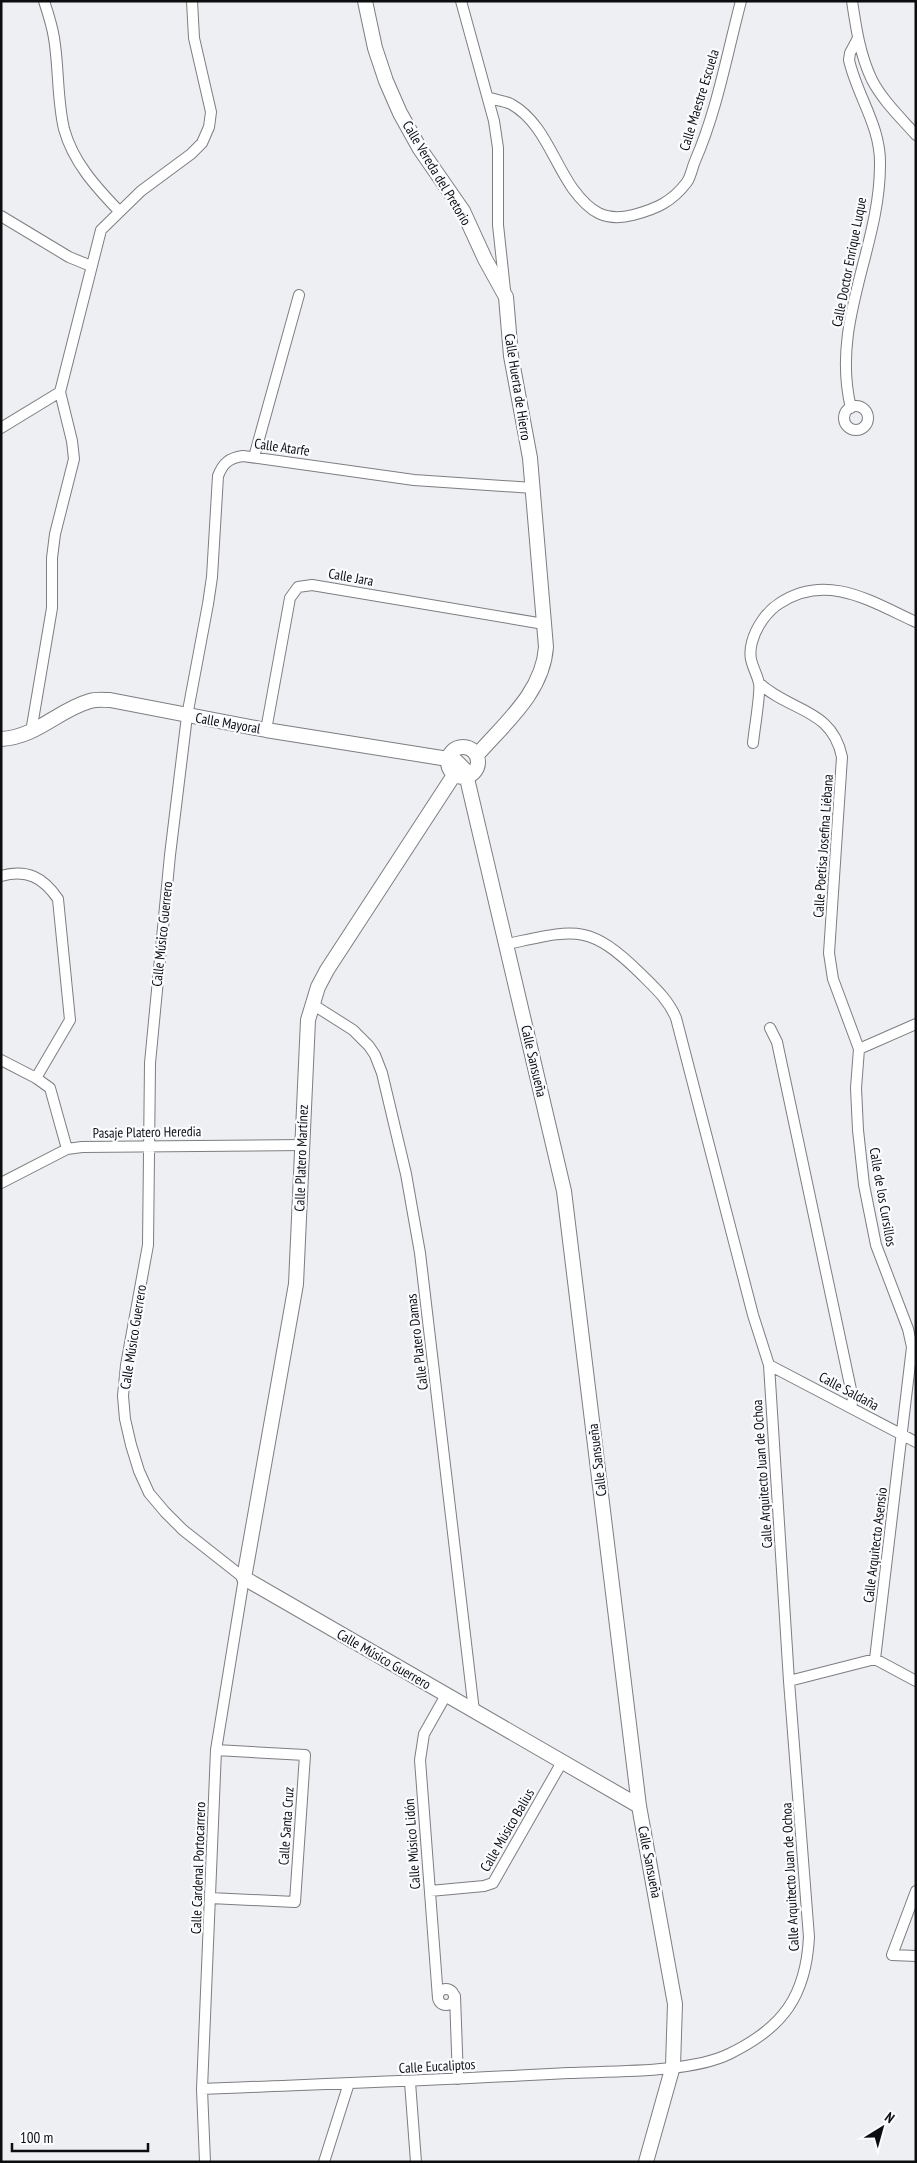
<svg xmlns="http://www.w3.org/2000/svg" width="917" height="2163" viewBox="0 0 917 2163" font-family="'PT Sans Narrow',sans-serif">
  <style>
    .lines { fill: none; stroke-linecap: round; stroke-linejoin: round }
    .street-casing { stroke: #7d7e81; stroke-width: 12 }
    .secondary-casing { stroke: #7d7e81; stroke-width: 16 }
    .street { stroke: #fff; stroke-width: 10 }
    .secondary { stroke: #fff; stroke-width: 14 }
    .labels { text-anchor: middle; dominant-baseline: central; stroke-width: 4.5; stroke-linejoin: round; paint-order: stroke }
    .street-label { font-size: 14px; fill: #0c0d0e; stroke: #fbfcff }
  </style>
  <rect width="100%" height="100%" fill="#edeff2"/>
  <g class="lines">
    <g class="street-casing">
      <path id="street" d="M44,1C48,13 52,25 54,38C59,68 57,99 64,129C73,162 96,187 119,211
        M461,1L494,121L498,148V225L505,290
        M852,1C856,28 860,55 872,80C883,101 901,118 916,135
        M490,98C496,100 505,101 511,104C543,122 553,161 573,189C590,212 605,222 633,215C656,209 672,202 687,182C691,176 692,168 695,161C717,111 727,54 741,1
        M1,216L69,257L91,266
        M844 418a12 12 0 1 1 24 0a12 12 0 1 1-24 0Z
        M851,408C830,323 880,248 880,165C881,126 857,96 849,60L850,53L858,38
        M1,428L60,392
        M254,457L299,295
        M759,683C790,712 832,708 842,757L829,953L833,979L859,1049L856,1088L858,1130L864,1185L876,1245L908,1329L912,1347L875,1659
        M266,730L290,598L298,587L312,585L544,624
        M31,732L52,608V558L55,534L74,459L72,441L60,392L101,230L141,191L191,154L202,143L209,127L211,112L194,38L192,1
        M753,743C754,731 761,692 759,683C755,667 747,661 752,642C756,627 767,611 780,603C827,572 872,602 916,622
        M1,876C27,869 43,877 58,899L70,1020L36,1078
        M312,1004L353,1030L369,1046L375,1055L382,1073L406,1174L420,1253L474,1711
        M770,1028L777,1042L853,1399L851,1407
        M859,1049L916,1024
        M1,1060L36,1078L50,1088L67,1149
        M1,1183L67,1149L82,1147L302,1145
        M769,1365L916,1442
        M789,1681L875,1659L916,1681
        M430,1891L484,1886L493,1883L562,1762
        M916,1891L892,1955L916,1956
        M210,1898L295,1902L305,1755L216,1750
        M438 1997a8 8 0 1 1 16 0a8 8 0 1 1-16 0Z
        M455,1996L458,2079
        M438,1998L420,1760L424,1734L446,1695
        M410,2082L416,2162
        M202,2089C324,2084 446,2080 568,2073C613,2071 690,2073 729,2054C783,2028 806,1996 809,1937L789,1681L769,1365L753,1315L676,1018C668,999 654,987 640,973C588,922 574,930 507,944
        M205,2162L202,2089L216,1750L244,1578L183,1530L165,1512L149,1493L139,1471L131,1445L125,1419L123,1396L126,1365L148,1245L150,1063L170,855L187,716L208,604L212,577L218,476C223,463 229,458 243,456L414,480L533,488
        M324,2162L349,2083"/>
    </g>
    <g class="secondary-casing">
      <path id="secondary" d="M365,1L375,48L386,81L400,113L420,149L463,211L485,259L506,297L511,356L530,458L546,647C543,692 505,723 477,755
        M1,739C37,737 58,710 90,701C97,699 104,700 110,700L266,730L448,759L456,761L465,770L564,1191L639,1806L675,2004L673,2066L646,2162
        M448 762a15 15 0 1 1 30 0a15 15 0 1 1-30 0Z
        M454,775L327,970L318,987L308,1020L296,1284L244,1578L639,1806"/>
    </g>
    <use href="#street" class="street"/>
    <use href="#secondary" class="secondary"/>
  </g>
  <g class="labels">
    <g class="street-label">
      <text transform="translate(699 100) rotate(-73)">Calle Maestre Escuela</text>
      <text transform="translate(437 173) rotate(59)">Calle Vereda del Pretorio</text>
      <text transform="translate(849 262) rotate(-79)">Calle Doctor Enrique Luque</text>
      <text transform="translate(518 387) rotate(81)">Calle Huerta de Hierro</text>
      <text transform="translate(282 447) rotate(8)">Calle Atarfe</text>
      <text transform="translate(351 577) rotate(10)">Calle Jara</text>
      <text transform="translate(228 723) rotate(10)">Calle Mayoral</text>
      <text transform="translate(823 846) rotate(-86)">Calle Poetisa Josefina Liébana</text>
      <text transform="translate(162 934) rotate(-84)">Calle Músico Guerrero</text>
      <text transform="translate(534 1061) rotate(77)">Calle Sansueña</text>
      <text transform="translate(147 1132) rotate(-1)">Pasaje Platero Heredia</text>
      <text transform="translate(301 1158) rotate(-88)">Calle Platero Martínez</text>
      <text transform="translate(883 1197) rotate(80)">Calle de los Cursillos</text>
      <text transform="translate(133 1337) rotate(-81)">Calle Músico Guerrero</text>
      <text transform="translate(417 1342) rotate(-97)">Calle Platero Damas</text>
      <text transform="translate(849 1391) rotate(28)">Calle Saldaña</text>
      <text transform="translate(597 1460) rotate(-97)">Calle Sansueña</text>
      <text transform="translate(762 1474) rotate(-94)">Calle Arquitecto Juan de Ochoa</text>
      <text transform="translate(875 1545) rotate(-83)">Calle Arquitecto Asensio</text>
      <text transform="translate(384 1659) rotate(30)">Calle Músico Guerrero</text>
      <text transform="translate(286 1826) rotate(-86)">Calle Santa Cruz</text>
      <text transform="translate(507 1830) rotate(-60)">Calle Músico Balius</text>
      <text transform="translate(412 1844) rotate(-94)">Calle Músico Lidón</text>
      <text transform="translate(650 1862) rotate(79)">Calle Sansueña</text>
      <text transform="translate(198 1868) rotate(-88)">Calle Cardenal Portocarrero</text>
      <text transform="translate(790 1877) rotate(-93)">Calle Arquitecto Juan de Ochoa</text>
      <text transform="translate(437 2066) rotate(-3)">Calle Eucaliptos</text>
    </g>
  </g>
  <rect width="917" height="2163" fill="none" stroke="#0c0d0e" stroke-width="5"/>
  <g transform="translate(882 2128) rotate(37)" stroke="#fbfcff" stroke-width="4" paint-order="stroke">
  <path d="M0-4L9 19L0 12L-9 19Z" fill="#0c0d0e"/>
  <text y="-8" font-size="14" font-weight="bold" text-anchor="middle" fill="#0c0d0e">N</text>
  </g>
  <path d="M12 2143v8h136v-8" fill="none" stroke="#0c0d0e" stroke-width="2.5"/>
  <text x="20" y="2143" font-size="15" fill="#0c0d0e" stroke="#fbfcff" stroke-width="4" paint-order="stroke">100 m</text>
</svg>
